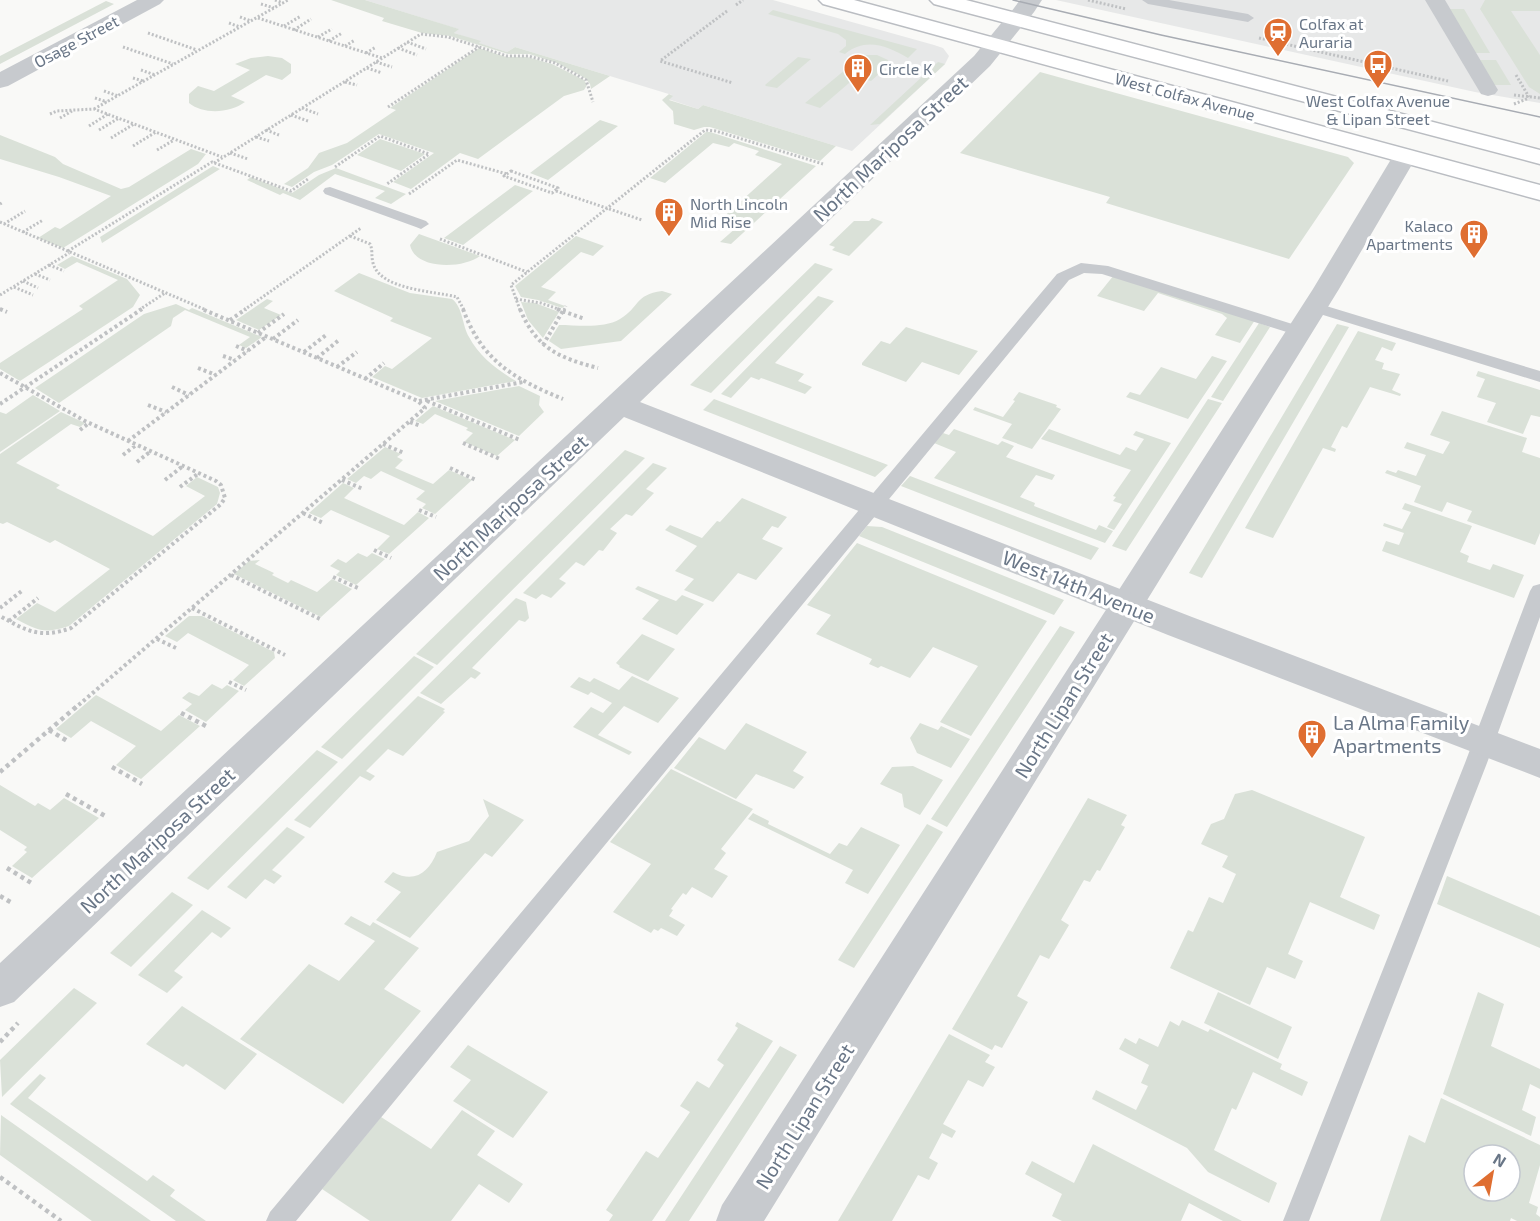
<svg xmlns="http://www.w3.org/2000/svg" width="1540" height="1221" viewBox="0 0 1540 1221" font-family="'Exo 2',sans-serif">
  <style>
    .built { fill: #e7e8e8 }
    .green { fill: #dae1d8; fill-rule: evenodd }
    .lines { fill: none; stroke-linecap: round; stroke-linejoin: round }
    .primary-casing { stroke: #babdc2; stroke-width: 3 }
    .path-far2 { stroke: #bfc1c3; stroke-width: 3; stroke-dasharray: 2 2; stroke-linecap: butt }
    .path-far1 { stroke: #bfc1c3; stroke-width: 4; stroke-dasharray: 3 3; stroke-linecap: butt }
    .path { stroke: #bfc1c3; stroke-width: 4.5; stroke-dasharray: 4 4; stroke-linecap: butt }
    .service { fill: #c7cace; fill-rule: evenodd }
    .pedestrian { fill: #c7cace; fill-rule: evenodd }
    .minor { fill: #c7cace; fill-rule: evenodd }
    .tertiary { fill: #c7cace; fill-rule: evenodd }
    .primary { fill: #fff; fill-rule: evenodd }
    .tram { stroke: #a8acb3; stroke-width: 1.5 }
    .labels { text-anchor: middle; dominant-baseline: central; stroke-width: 6; stroke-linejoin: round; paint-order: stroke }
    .far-poi-label { font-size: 16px; fill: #697687; stroke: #fff; text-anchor: start }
    .far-street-label { font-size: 16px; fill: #697687; stroke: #fff }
    .street-label { font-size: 20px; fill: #697687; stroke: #fff }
    .poi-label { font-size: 20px; fill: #697687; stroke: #fff; text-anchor: start }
  </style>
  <rect width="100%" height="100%" fill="#f9f9f7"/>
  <path class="built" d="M365,0H773L934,45L943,48L949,56L945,64L852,151L703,105L698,109L668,99L672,95L515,47L507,52L478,43L480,42L454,33L458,29Z
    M1056,0H1540V103L1475,92Z"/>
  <path class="green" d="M331,0H365L459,29L454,33L481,41L479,43L507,52L515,47L610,76L591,89L590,84L585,78L557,63L529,54H508L450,36L422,33L382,21L384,18Z
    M1485,0H1540V11H1511L1540,55V94L1529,87L1480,9Z
    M106,1L114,4L0,64V56Z
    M1448,9H1464L1490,53H1473Z
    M773,10L917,49L908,58C887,46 866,37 845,54L839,52L846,46V40L838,34L768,14Z
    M479,48L506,57H527L552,64L584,80L587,85L584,90L564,96L478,159L460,153L411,189L393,182L434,153L379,134L332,165L314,172L292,187L284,184L308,168L319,153L347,143L396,110L390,108Z
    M863,55H877L888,60L889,65L871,81L856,77L820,108L805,103Z
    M268,56L282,58L291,64V73L282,80L266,75L231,96L245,102C230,113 204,115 189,103V94L198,86L214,91L250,70L235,64L251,58Z
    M798,57L811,59L777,88L766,86L765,85Z
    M1479,60H1496L1511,85H1494Z
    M938,62L945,64L880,124L870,125Z
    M1040,72L1348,157L1354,163L1289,259L1106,203L1110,197L960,153Z
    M669,94L673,96L669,100L698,109L703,105L836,146L820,161L710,127H704L694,130L674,124L673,111L662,100Z
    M600,120L618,126L548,180L530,173Z
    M706,132H710L816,166L731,244L720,242L737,227L719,221L782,164L755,155L759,151L734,143L729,147L713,143L665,183L650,178Z
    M0,135L55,157L63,164L121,189L129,187L191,149L206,154L198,164L63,248L38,238L55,227L60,229L111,196L59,177L0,159Z
    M380,139L425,154L401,171L357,155Z
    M213,166L220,169L102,243L100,237Z
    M336,168L406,194L391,204L375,198L385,191L335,174L300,200L283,193L280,195L247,180L251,177L292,193L319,175Z
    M515,185L533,191L463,245L444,238Z
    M872,218L883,222L849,256L832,250L835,247L829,245L854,221H869Z
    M419,234L480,256C463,269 415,270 410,245Z
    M576,236L604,246L593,256L581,252L541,287L556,292L548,300L565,306L562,308L538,300L521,297L515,286Z
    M72,256L127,279L140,295L133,307L20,381L0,369V363L83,309L79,306L118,280L77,262L65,269L57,265Z
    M815,263L833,269L711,393L690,385Z
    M359,273L410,293L452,299C463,307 462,325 469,337C479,356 497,370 516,381L422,398L372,377L385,366L392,369L432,338L390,321L393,318L334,291Z
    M1114,275L1255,320L1240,343L1215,335L1227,318L1222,314L1158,293L1144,311L1097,296Z
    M662,291L672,294L621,341L561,349L549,341L559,325C578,325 603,329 620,319C640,307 634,295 662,291Z
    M818,296L834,301L775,363L804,374L798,381L812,387L805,394L761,378L759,380L751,377L731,398L721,394Z
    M267,299L273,301L264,308L281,315L259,330L236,320Z
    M521,302L535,303L559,312L543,338L528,320Z
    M176,304L189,310L192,308L262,337L246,348L239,345L250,337L185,310L173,318L171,326L59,403L35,388L144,314Z
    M1259,323L1270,327L1223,401L1211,397Z
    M1337,324L1349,327L1202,578L1189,573Z
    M906,327L978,351L959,375L922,362L906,382L862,365V363L881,341L890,344Z
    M1358,331L1396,343L1392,351L1382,347L1375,360L1384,363L1382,369L1400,374L1392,390L1401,394L1400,396L1370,387L1347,428L1342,426L1331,447L1336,449L1335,452L1323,448L1273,538L1245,528Z
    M1212,356L1227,361L1188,419L1126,397L1130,392L1140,395L1161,367L1196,379Z
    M1478,371L1540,390V417L1531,415L1523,434L1487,422L1496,403L1477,397L1485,379L1476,376Z
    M519,386L540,396L539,405L544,412L519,436L435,401Z
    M1019,392L1057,405L1056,407L1061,409L1032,449L1002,438L1012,424L973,410L975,407L1003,417L1015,401L1013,400Z
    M33,395L60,411L0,452V412L6,414Z
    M714,399L888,465L875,477L703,410Z
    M1208,399L1222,403L1126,551L1112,546Z
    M433,406L515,440L497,456L464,442L473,433L466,430L468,428L435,414L423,424L415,421Z
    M1442,411L1527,438L1522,452L1540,458V533L1535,545L1467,521L1472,511L1447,502L1442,512L1414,502L1421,486L1385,473L1387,470L1396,473L1398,470L1416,476L1426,455L1404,448L1407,442L1443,454L1450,442L1430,435Z
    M61,412L85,423L80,427L71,424L16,463L60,485L56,488L153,536L205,496L186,486L197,477L218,487L220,493L217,504L69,626C44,634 39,631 16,619L37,603L55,612L110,569L55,540L50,543L7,522L3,524L0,523V454Z
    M954,429L998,445L1002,441L1014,446L1006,457L1055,475L1052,480L1036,475L1020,497L1035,503L1034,506L1096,530L1099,525L1113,531L1105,543L934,478L956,452L934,443L943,433L949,435Z
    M1049,429L1120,455L1126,447L1136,451L1144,439L1133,435L1136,431L1171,443L1114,530L1107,527L1122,504L1113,501L1116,497L1113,496L1131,470L1041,439Z
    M385,447L401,454L397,457L403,460L395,468L433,484L449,470L472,480L435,514L422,508L426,504L416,499L425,491L381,471L371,479L364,476L356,483L347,479Z
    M625,450L645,458L437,665L416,654Z
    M653,463L667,468L646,489L654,493L632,516L626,514L610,529L617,533L603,551L599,550L584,566L576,562L559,579L566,583L551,598L542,594L536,599L523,593Z
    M910,476L1099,548L1091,560L901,486Z
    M343,483L354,488L344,498L404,525L418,512L429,518L389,554L377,549L390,536L331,510L321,518L309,513Z
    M742,498L787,517L778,528L772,526L762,539L783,548L756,580L738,573L713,602L684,590L694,579L675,571L697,546L665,530L670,525L702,538L717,521L720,522Z
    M1405,503L1472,526L1460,552L1469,556L1467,562L1490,570L1493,564L1524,575L1514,598L1382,551L1386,541L1399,545L1404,533L1383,526L1384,523L1402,529L1411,512L1402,509Z
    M867,526L882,527L1064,600L1054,615L859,536Z
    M857,543L1047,621L971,736L940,722L978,666L933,647L910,678L881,666L878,668L869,664L872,659L816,634L831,615L807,605Z
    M358,553L367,557L372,553L385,559L356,585L336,575L340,571L330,566L338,559L346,563Z
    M260,560L255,564L274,573L272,575L288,583L291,580L317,592L332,579L352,589L321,617L234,574L249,561Z
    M638,586L676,601L682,595L704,604L677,635L642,619L659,600L635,589Z
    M516,598L526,602L529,618L525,622L519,620L472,668L481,673L475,679L471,677L441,704L420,693Z
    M189,616H202L274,652L275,658L244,686L233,680L249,665L188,633L177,642L165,636Z
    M1060,626L1075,632L947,827L931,819Z
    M642,634L675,649L648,681L619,667L620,666L616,663Z
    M414,656L434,667L342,759L321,747Z
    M632,676L679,698L658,723L624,706L598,735L632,752L629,755L573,727L591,707L603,713L612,703L591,692L588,695L570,687L579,677L590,682L594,678L619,690Z
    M212,684L222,689L227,685L239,691L206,722L185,710L192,704L182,698L189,692L199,696Z
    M96,695L161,731L179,715L200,726L141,779L116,765L136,746L91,721L71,738L56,729Z
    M418,696L445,709L443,711L445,712L403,756L388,749L366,771L375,776L370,781L360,776L310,828L294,820Z
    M746,723L807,752L793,771L804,777L794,789L756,774L736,799L674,768L699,737L725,750Z
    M920,723L938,730L941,726L970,739L951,768L917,753L910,738Z
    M317,750L338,762L208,890L187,878Z
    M913,766L943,780L920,815L904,807L902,794L880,784L892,767Z
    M671,769L753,809L721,849L726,853L714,869L728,876L712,898L692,887L686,895L683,893L671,909L673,910L669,916L685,925L677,936L661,928L658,931L654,929L651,933L613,912L651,864L610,842Z
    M0,785L35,806L38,803L50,810L64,798L99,818L32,878L12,866L27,852L24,850L27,847L0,830Z
    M1252,790L1365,837L1340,897L1380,915L1374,930L1310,902L1288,954L1303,961L1295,979L1267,967L1250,1005L1170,968L1188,930L1193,932L1209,897L1223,903L1236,874L1222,867L1228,856L1201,844L1211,824L1224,819L1235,794Z
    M1088,798L1127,815L1121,825L1125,827L1100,871L1097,870L1090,882L1084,880L1061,920L1069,925L1049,959L1040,955L1017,996L1028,1002L1002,1048L995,1045L992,1050L952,1029Z
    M483,799L524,820L492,857L485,853L410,938L376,920L401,892L384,882L393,872C415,884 429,872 437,852L469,841L489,816Z
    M753,813L769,821L768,824L830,854L839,843L847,846L861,827L900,845L868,894L845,883L853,870L748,819Z
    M927,824L943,832L854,968L838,960Z
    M287,827L305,837L272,870L282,876L274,884L265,879L246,899L227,887Z
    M1447,876L1540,916V948L1437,904Z
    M172,892L193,905L131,967L110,953Z
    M202,910L231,928L221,938L212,932L174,971L183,977L167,993L138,975Z
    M351,916L370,926L373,922L419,948L384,989L421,1011L343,1104L240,1039L309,964L339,981L375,941L344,924Z
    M74,988L97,1003L2,1097L0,1060Z
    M1218,992L1292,1027L1278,1059L1204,1023Z
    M1478,992L1504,1004L1491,1046L1540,1069V1089L1530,1084L1522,1110L1536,1117L1531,1136L1443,1094Z
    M182,1006L257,1054L225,1090L186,1064L183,1067L146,1044Z
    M1182,1020L1208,1032L1210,1029L1282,1064L1280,1069L1308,1082L1302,1096L1253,1072L1236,1110L1232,1108L1214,1150L1277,1183L1269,1203L1208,1172L1187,1148L1092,1099L1096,1090L1136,1110L1148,1086L1141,1083L1149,1065L1119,1049L1125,1038L1136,1044L1139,1038L1158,1047L1170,1021L1179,1026Z
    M737,1022L773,1041L652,1221H609L613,1215L606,1210L646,1151L658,1158L690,1112L680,1106L697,1081L709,1088L724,1065L717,1060L738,1028L735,1026Z
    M949,1034L990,1055L985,1062L995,1067L983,1087L968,1080L943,1124L956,1131L952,1138L942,1133L929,1158L938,1163L929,1180L918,1175L892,1221H838Z
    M468,1045L548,1092L513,1138L453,1101L471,1080L450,1067Z
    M780,1046L797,1055L689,1221H665Z
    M40,1074L46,1078L28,1098L147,1181L153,1175L175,1190L170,1196L206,1221H176L10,1104Z
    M1441,1098L1540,1145V1165L1529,1203L1538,1207L1536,1214L1540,1217V1221H1517L1511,1218L1510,1221H1380L1409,1135L1425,1143ZM1474,1155H1510V1191H1474Z
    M462,1110L495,1131L477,1155L523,1184L509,1203L479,1184L451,1221H370L322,1189L381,1117L431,1149Z
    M1,1115L151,1221H92L0,1155Z
    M1093,1144L1242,1221H1223L1189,1203L1181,1221H1062L1052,1216L1062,1194L1025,1174L1032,1161L1074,1183Z"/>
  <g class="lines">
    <g class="primary-casing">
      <path id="primary" d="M819,0H854L1540,185V200L823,4Z
        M930,0H966L1540,150V164L934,4Z"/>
    </g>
    <path class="path-far2" d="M275,0L283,3
      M1088,0L1126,9
      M261,4L274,8
      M736,5L743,0
      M727,11L660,61L733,83
      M240,17L251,21
      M258,18L382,58
      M229,23L240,27
      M284,26L301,16
      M294,30L311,19
      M148,33L197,50
      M318,37L332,29
      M1259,38L1448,81
      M329,41L342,33
      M407,42L426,49
      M345,46L355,40
      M123,47L173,64
      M398,48L417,55
      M366,53L376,47
      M376,62L392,67
      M367,68L382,73
      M141,70L155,75
      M1516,75L1529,97
      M133,78L143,81
      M345,82L357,85
      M104,91L118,96
      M1514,95L1540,98
      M95,98L107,102
      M1514,104L1529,98
      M388,107L479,47
      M302,108L318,114
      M94,109L288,0
      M50,114L57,111L94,109L222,157
      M291,115L308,121
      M60,118L72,111
      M89,126L108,114
      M99,130L119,118
      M266,130L279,135
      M256,137L269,141
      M111,138L134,124
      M133,146L156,132
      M157,150L174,140
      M230,153L248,159
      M214,163L421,34L448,37L507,56H528L555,63L586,80L593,102
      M335,167L380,136L429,154L387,184
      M511,171L558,188L552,193L504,176Z
      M556,191L642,220
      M409,194L457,160L507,174
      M0,204L3,202
      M0,222L206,310
      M4,224L25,211
      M23,232L43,220
      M350,236L370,244C373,250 371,256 373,263C380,290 434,291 457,297L464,310
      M440,239L527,272
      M68,251L212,162L291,191L308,179
      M49,265L64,271
      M35,274L50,280
      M23,281L38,288
      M14,287L33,295
      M0,295L69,253
      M516,299L541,303L561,310
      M0,309L3,310
      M139,310L165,293
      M244,310L361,228
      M520,310L511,285L705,130L716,131L823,164
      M564,310L566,306"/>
    <path class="path-far1" d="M0,309L7,312
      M463,309C482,361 514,379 563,399
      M520,309C536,348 559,358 598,368
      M557,309L585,319
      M230,320L246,309
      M258,333L284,314
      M273,339L298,320
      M543,345L564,309
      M236,346L248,351
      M304,352L326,335
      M223,356L235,360
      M317,358L339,340
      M337,367L357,352
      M198,368L216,375
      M0,373L85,421L216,481L221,485L225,498L221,504L71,628C40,639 27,631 0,616
      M365,379L384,363
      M172,387L189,395
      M419,401L523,382
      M427,401L520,440
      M0,404L142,309
      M148,405L166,412
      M410,422L421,426
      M80,430L89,423
      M128,441L266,337
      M463,443L500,459
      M383,444L404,453
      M123,455L136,445
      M137,462L151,451
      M450,468L476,480
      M165,480L183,466
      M342,480L363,489
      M180,487L199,473
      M419,510L436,517
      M303,513L323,523
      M374,550L391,558
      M231,575L322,620
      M333,577L358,588
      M0,608L23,590
      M192,608L285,655
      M9,621L38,598
      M157,639L178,649
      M229,682L246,690
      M74,709L425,408L418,401L202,309"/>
    <path class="path" d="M181,713L206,726
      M49,730L69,742
      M112,767L142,784
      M0,772L76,707
      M66,794L107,817
      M7,868L33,884
      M0,896L12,903
      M0,1042L18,1023
      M0,1177L61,1221"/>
    <path class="service" d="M1142,0H1169L1248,14L1254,18L1248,22L1148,4Z
      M330,187L426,221L429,224L421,229L416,227L325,194L323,191L325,188Z
      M1081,263L1108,266L1305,328L1307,331L1305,334H1293L1102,274L1084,273L1069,280L296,1221H266L270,1212L1057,274Z
      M1313,302L1540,371V382L1307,310L1305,307Z
      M1540,584V617L1487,763L1309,1221H1283L1465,763L1530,591L1533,586Z"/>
    <path class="pedestrian" d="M1425,0H1445L1498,90L1495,94L1488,96L1481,94Z"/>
    <path class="minor" d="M1020,0H1042C1033,13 1026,29 1008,25L1005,20Z
      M1405,149L1414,151L1417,156L1339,289L764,1221H716L722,1205L1313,289L1393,156L1396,151Z"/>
    <path class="tertiary" d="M137,0H164L160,4L8,86L0,88V72Z
      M1016,14L1024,15L1027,20L990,66L640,402L1192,617L1540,749V778L1168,635L624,417L14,1002L0,1007V963L974,56L1008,15Z"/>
    <use href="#primary" class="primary"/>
    <path class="tram" d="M1013,0L1161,35L1540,117"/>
  </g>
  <defs>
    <g id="station-pin" transform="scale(1.5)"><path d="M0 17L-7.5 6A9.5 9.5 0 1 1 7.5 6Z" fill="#df6e31" stroke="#fff"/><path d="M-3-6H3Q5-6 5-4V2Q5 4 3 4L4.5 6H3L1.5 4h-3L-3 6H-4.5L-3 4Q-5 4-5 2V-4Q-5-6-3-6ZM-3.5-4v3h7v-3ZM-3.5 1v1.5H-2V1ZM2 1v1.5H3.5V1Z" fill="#fff"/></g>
    <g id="bus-pin" transform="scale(1.5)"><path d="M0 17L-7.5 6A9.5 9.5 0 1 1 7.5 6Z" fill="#df6e31" stroke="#fff"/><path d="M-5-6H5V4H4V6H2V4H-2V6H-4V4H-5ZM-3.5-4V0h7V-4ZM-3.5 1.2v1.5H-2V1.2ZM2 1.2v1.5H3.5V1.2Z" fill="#fff"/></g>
    <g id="building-pin" transform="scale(1.5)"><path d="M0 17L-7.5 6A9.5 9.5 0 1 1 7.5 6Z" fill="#df6e31" stroke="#fff"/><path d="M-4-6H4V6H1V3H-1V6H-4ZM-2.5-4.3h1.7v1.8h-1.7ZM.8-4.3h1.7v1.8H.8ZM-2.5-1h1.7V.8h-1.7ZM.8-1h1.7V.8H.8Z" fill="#fff"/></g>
  </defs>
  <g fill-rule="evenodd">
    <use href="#station-pin" x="1278" y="32"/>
    <use href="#bus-pin" x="1378" y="64"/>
    <use href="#building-pin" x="858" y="68"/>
    <use href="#building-pin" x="669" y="212"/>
    <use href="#building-pin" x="1474" y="234"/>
    <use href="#building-pin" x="1312" y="734"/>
  </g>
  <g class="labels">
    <g class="far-poi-label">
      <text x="1299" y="23">Colfax at<tspan x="1299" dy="18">Auraria</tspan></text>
      <text x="879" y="68">Circle K</text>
      <text x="1378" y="100" text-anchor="middle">West Colfax Avenue<tspan x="1378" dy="18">&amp; Lipan Street</tspan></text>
      <text x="690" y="203">North Lincoln<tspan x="690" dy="18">Mid Rise</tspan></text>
      <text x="1453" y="225" text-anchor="end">Kalaco<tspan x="1453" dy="18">Apartments</tspan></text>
    </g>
    <g class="far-street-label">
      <text transform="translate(76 41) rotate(-28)">Osage Street</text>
      <text transform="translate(1185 96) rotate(15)">West Colfax Avenue</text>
    </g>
    <g class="street-label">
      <text transform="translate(890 148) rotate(-43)">North Mariposa Street</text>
      <text transform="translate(510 507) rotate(-43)">North Mariposa Street</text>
      <text transform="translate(1079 586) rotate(22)">West 14th Avenue</text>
      <text transform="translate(1063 705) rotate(-58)">North Lipan Street</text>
      <text transform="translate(157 840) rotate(-43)">North Mariposa Street</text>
      <text transform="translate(804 1116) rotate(-58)">North Lipan Street</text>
    </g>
    <g class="poi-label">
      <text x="1333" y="722">La Alma Family<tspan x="1333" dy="23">Apartments</tspan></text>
    </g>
  </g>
  <g transform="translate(1492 1173) rotate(31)"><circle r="28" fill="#ffffff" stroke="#c3c8cf" stroke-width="1.5"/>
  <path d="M0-4.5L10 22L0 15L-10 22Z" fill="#df6e31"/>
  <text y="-9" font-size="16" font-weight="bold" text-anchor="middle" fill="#697687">N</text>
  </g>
</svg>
